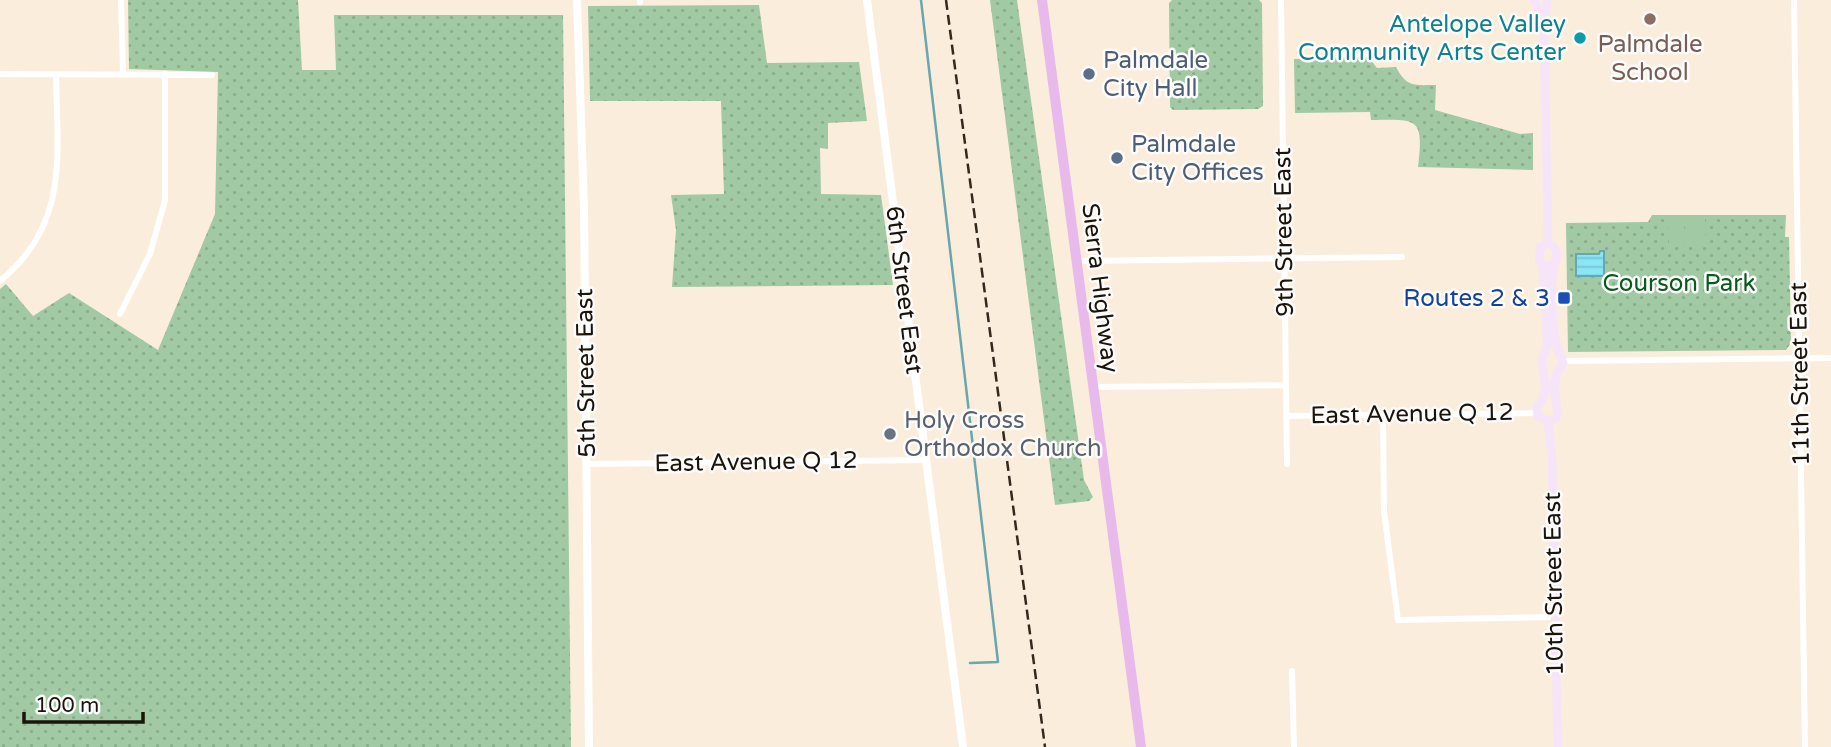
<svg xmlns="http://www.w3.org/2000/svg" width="1831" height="747" viewBox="0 0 1831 747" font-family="'Varela Round',sans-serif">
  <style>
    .grass { fill: url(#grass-dots) }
    .pitch { fill: #a1c9a3 }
    .water { fill: url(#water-rules); stroke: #68a7ae; stroke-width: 2 }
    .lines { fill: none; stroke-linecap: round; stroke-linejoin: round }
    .stream { stroke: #68a7ae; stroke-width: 2.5 }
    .minor { stroke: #fff; stroke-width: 6 }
    .tertiary { stroke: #fff; stroke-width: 8 }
    .secondary { stroke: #f6e5f8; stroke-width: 9 }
    .trunk { stroke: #e8baec; stroke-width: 10 }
    .rail { stroke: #332a1f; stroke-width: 2.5; stroke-dasharray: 10 5; stroke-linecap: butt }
    .education-dot { fill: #8d6e63; stroke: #fcfcfc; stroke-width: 2.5 }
    .culture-dot { fill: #0f9aa8; stroke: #fcfcfc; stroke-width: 2.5 }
    .service-dot { fill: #5c6f8a; stroke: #fcfcfc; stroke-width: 2.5 }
    .transit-dot { fill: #1a4fb4; stroke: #fcfcfc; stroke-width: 2.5 }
    .worship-dot { fill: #6b7280; stroke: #fcfcfc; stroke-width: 2.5 }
    .labels { text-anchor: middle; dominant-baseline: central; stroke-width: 5; stroke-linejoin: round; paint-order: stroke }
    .culture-label { font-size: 24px; fill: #0d838f; stroke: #fcfcfc; text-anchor: end }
    .education-label { font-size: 24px; fill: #785e54; stroke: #fcfcfc }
    .service-label { font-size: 24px; fill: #4e5e75; stroke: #fcfcfc; text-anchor: start }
    .street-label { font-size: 24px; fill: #1c1309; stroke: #fcfcfc }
    .park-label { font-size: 24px; fill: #085b1b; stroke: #fcfcfc }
    .transit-label { font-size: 24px; fill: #164399; stroke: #fcfcfc; text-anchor: end }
    .worship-label { font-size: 24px; fill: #5b616d; stroke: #fcfcfc; text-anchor: start }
  </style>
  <defs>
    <pattern id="grass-dots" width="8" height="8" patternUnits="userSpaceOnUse" patternTransform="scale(1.75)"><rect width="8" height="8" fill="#a1c9a3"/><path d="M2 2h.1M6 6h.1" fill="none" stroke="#8aac8b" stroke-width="1.8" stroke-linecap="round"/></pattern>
    <pattern id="water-rules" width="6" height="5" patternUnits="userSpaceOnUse" patternTransform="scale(1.75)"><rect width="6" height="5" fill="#89e6f5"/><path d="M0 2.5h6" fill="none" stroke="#76c4d1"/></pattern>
  </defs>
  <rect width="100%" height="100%" fill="#fbeddb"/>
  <path class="grass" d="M128,0H298L302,70H336L334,15H563L571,747H0V289L6,284L33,316L69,293L158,350L215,214L218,72L129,69Z
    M990,0H1017L1084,480L1093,497L1089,501L1055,505Z
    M1172,0H1259L1262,3L1263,106L1258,109L1173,110L1170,107L1169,3Z
    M759,5L767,63L859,62L867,121L828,123V149L820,148L821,194L881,195L893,285L672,287L676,230L671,195L724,194L721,101H590L588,6Z
    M1369,58L1377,68L1396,67C1407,88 1415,85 1436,85L1435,110L1520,134L1533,133V170L1418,167C1424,117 1418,119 1371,120L1370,112L1295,113L1294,59Z
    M1652,215H1786L1785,237H1789L1791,343L1786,350L1568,352L1566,223L1648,222Z"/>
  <path class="pitch" d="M1705,217L1706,244H1689L1688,218Z
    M1668,218H1684L1685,244H1669Z"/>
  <path class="water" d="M1600,251H1604V276H1576V254H1599Z"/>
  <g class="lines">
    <path class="stream" d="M921,0L998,662L970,663"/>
    <path class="minor" d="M121,0L123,74
      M640,0V2
      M1281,0L1287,464
      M1794,0L1805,747
      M0,74L212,75
      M1076,261L1402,257
      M0,281C70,224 57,154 56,74
      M120,314L150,254L165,200V74
      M1563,361L1831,358
      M1092,387L1285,385
      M1383,415L1384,511L1398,620L1555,617
      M1286,416L1537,413
      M587,464L926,460
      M1292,671L1294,747"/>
    <path class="tertiary" d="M577,0L584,208L589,747
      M867,0L963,747"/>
    <path class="secondary" d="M1534,0L1543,20
      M1547,0L1544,21L1548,243
      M1548,243C1557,246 1558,254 1555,262L1548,267L1543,266L1539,259L1541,247Z
      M1543,266L1547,345L1542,361L1546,387L1542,401L1537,406L1538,417L1548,421L1555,419L1558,413L1554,387L1557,372L1563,364C1562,356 1557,352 1556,344C1552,324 1550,284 1554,265
      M1548,421L1552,456L1558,747"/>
    <path class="trunk" d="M1042,0L1141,747"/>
    <path class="rail" d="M946,0L1045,747"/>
  </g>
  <circle class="education-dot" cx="1650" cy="19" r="7"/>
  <circle class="culture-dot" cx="1580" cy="38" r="7"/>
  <g class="service-dot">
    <circle cx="1089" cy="74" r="7"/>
    <circle cx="1117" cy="158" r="7"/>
  </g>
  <rect class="transit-dot" x="1557" y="291" width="14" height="14" rx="3.5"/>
  <circle class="worship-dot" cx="890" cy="434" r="7"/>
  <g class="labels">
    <g class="culture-label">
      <text x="1566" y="24">Antelope Valley<tspan x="1566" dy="28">Community Arts Center</tspan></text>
    </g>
    <g class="education-label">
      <text x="1650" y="44">Palmdale<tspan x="1650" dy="28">School</tspan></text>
    </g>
    <g class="service-label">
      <text x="1103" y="60">Palmdale<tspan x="1103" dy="28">City Hall</tspan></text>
      <text x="1131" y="144">Palmdale<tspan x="1131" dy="28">City Offices</tspan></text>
    </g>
    <g class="street-label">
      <text transform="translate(1284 232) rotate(-91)">9th Street East</text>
      <text transform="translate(1100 288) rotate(83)">Sierra Highway</text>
      <text transform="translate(904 290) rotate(83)">6th Street East</text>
      <text transform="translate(586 373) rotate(-91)">5th Street East</text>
      <text transform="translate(1800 374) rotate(-91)">11th Street East</text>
      <text transform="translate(1412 414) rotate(-1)">East Avenue Q 12</text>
      <text transform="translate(756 462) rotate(-1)">East Avenue Q 12</text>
      <text transform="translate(1554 584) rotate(-91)">10th Street East</text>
    </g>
    <g class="park-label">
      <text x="1679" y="283">Courson Park</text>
    </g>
    <g class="transit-label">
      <text x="1550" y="298">Routes 2 &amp; 3</text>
    </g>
    <g class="worship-label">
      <text x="904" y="420">Holy Cross<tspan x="904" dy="28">Orthodox Church</tspan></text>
    </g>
  </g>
  <path d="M24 712v10h119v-10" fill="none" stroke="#1c1309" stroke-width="3.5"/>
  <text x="35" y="712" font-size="21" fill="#1c1309" stroke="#fcfcfc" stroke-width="5" paint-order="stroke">100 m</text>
</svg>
